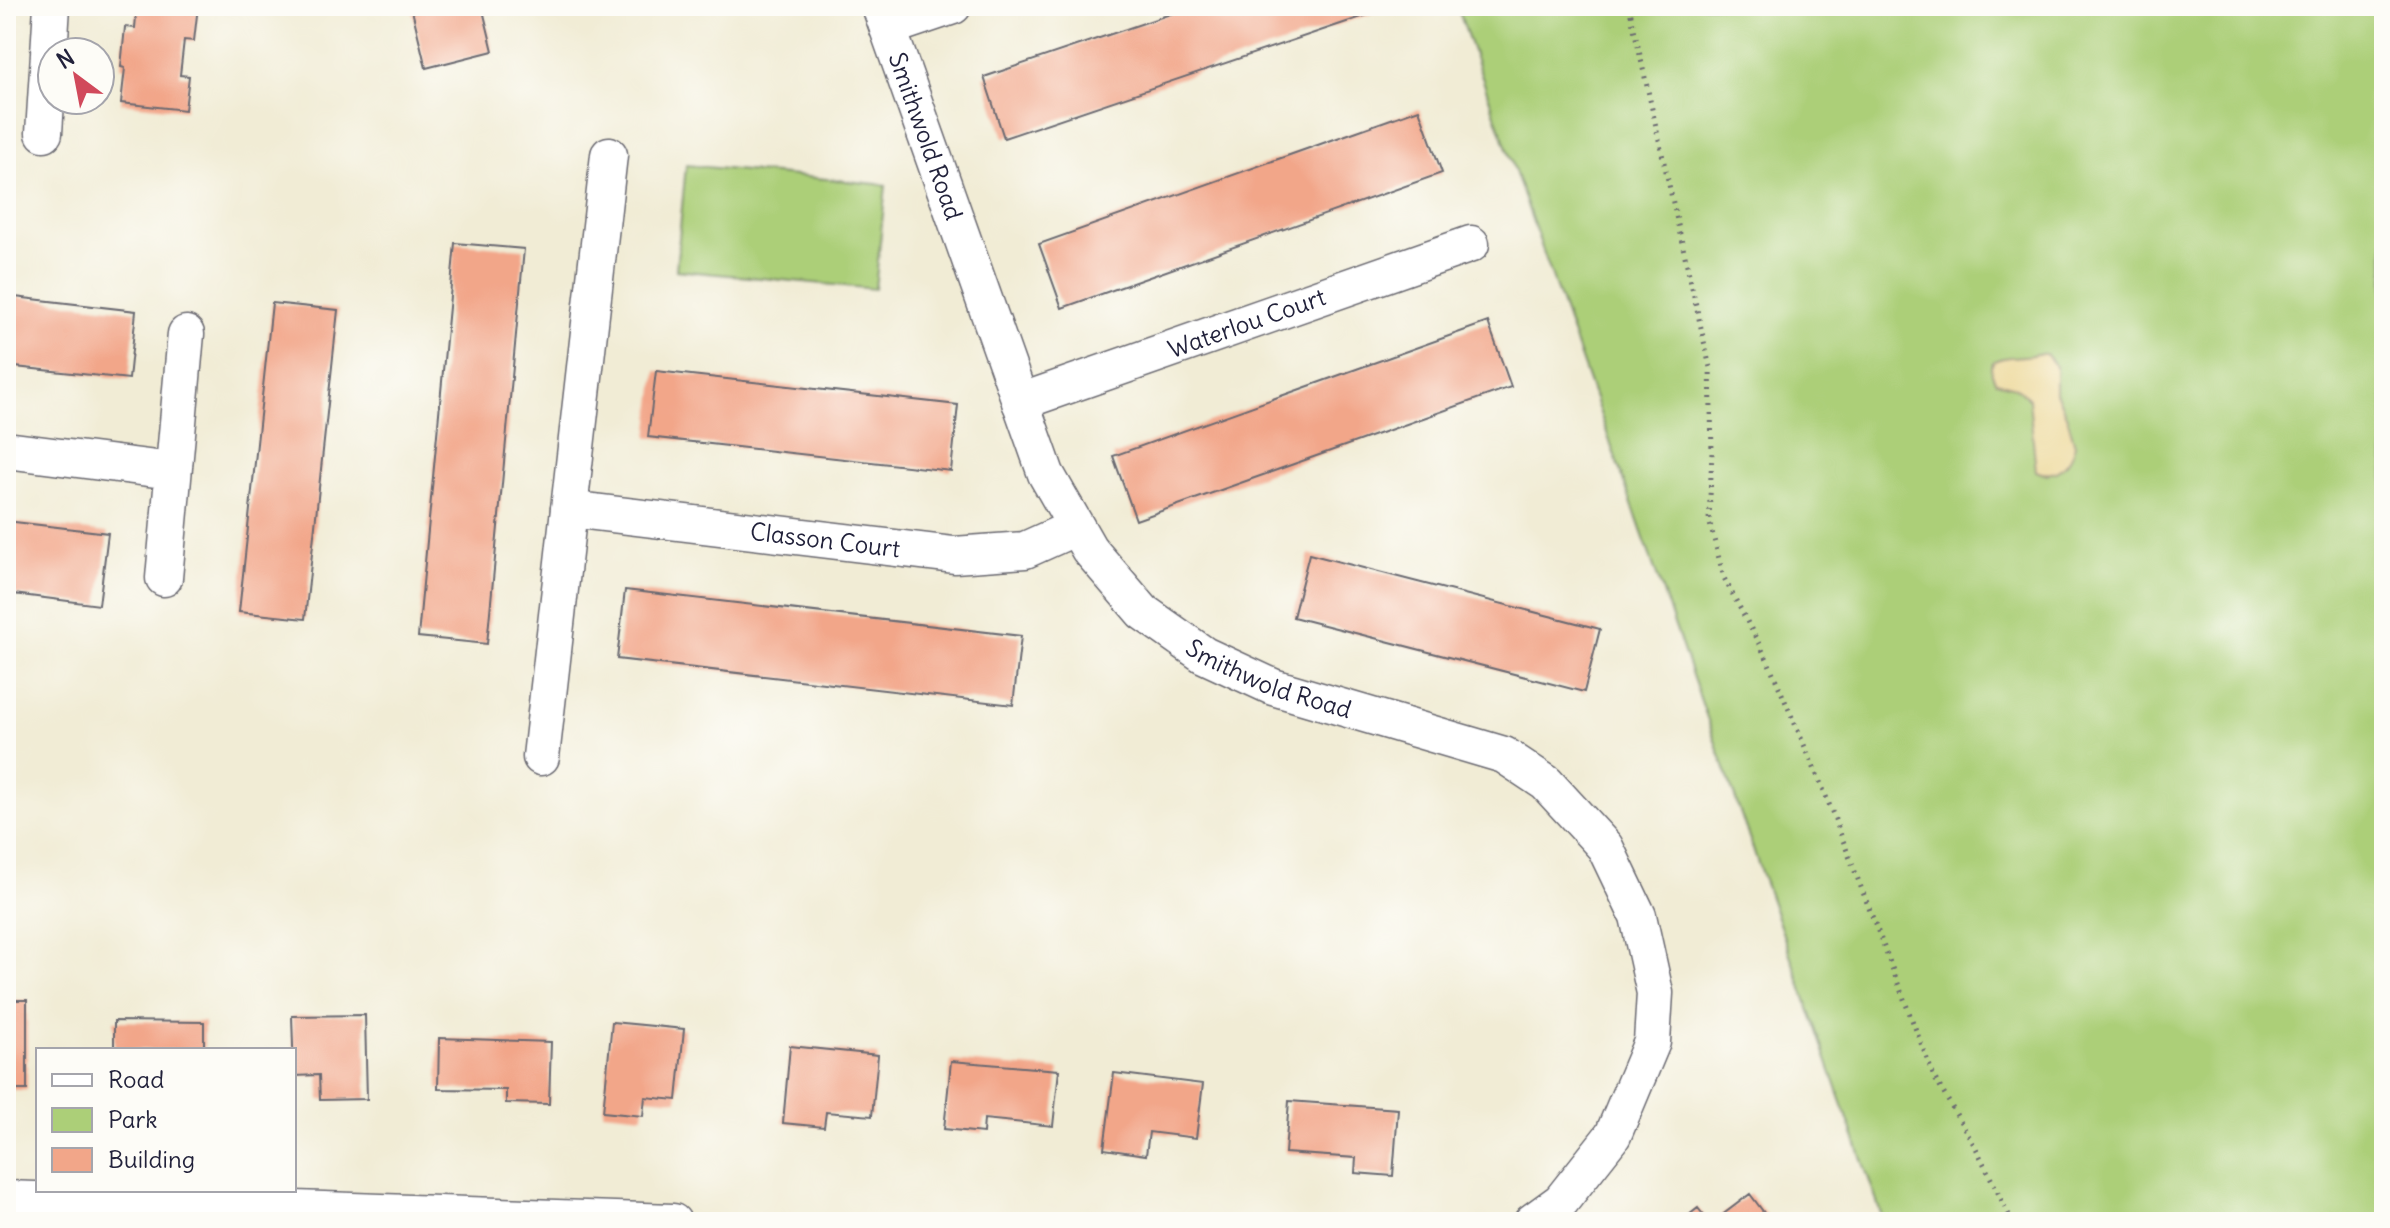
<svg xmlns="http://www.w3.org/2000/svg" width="2390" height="1228" viewBox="0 0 2390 1228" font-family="Delius,sans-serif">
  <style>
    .green { fill: #accf78; stroke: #67785a; stroke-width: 2 }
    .sand { fill: #eeda9e; stroke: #887e6c; stroke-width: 2 }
    .building { fill: #f2a689 }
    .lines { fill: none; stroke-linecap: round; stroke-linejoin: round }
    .minor-casing { stroke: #6a6971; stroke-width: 39 }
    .path { stroke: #6a6971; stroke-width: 5; stroke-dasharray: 2 6; stroke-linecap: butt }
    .minor { stroke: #fff; stroke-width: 36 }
    .labels { text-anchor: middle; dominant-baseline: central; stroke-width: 8; stroke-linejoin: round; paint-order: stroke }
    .street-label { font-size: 24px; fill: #22223b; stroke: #fdfcf7 }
  </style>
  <rect width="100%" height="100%" fill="#fdfcf7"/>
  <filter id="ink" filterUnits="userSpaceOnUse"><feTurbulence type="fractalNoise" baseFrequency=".0125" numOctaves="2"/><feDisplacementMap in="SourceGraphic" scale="16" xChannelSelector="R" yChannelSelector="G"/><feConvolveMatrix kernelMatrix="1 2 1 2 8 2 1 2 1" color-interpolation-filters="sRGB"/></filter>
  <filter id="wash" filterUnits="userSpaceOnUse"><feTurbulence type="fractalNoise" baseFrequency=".006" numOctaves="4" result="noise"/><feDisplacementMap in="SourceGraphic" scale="32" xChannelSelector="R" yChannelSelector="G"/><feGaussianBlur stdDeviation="1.8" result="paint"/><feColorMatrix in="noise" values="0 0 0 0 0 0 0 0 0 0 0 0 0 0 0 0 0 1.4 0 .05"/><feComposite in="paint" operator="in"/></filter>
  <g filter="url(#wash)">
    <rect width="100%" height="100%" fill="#f1ecd5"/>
    <path class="green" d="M1457,6H2384V1222H1884Z
      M686,165L886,185L875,289L676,270Z"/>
    <path class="sand" d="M2036,354H2046L2056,366V393L2067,417L2075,445C2070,464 2056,480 2036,471L2029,399L2016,387L1996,382C1976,349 2021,360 2036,354Z"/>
    <g id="blocks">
      <path class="building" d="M137,6H198L194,41L184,40L180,75L189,76L185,110L121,103L125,68L121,67L125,27L135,28Z
        M411,6H482L493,51L426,68Z
        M1194,6H1384L1385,9L1004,138L984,77Z
        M1419,109L1442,173L1062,308L1039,244Z
        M455,243L524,249L487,644L418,637Z
        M6,296L136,311L129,379L6,366Z
        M272,303L338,310L305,619L239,612Z
        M1488,322L1511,387L1136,520L1113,456Z
        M656,371L958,405L951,471L648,437Z
        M6,521L108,533L99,605L6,593Z
        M1309,554L1600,629L1584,692L1293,617Z
        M625,590L1021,636L1013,705L617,659Z
        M6,1000H27V1090H6Z
        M365,1015L367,1099L320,1100L319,1075L294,1076L292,1016Z
        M114,1021L204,1022V1050H114Z
        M612,1022L684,1029L677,1100L645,1097L643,1116L603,1112Z
        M439,1038L551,1042L549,1104L506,1103V1090L438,1089Z
        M790,1046L878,1055L872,1116L826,1112L824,1127L783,1123Z
        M951,1061L1059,1070L1053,1126L984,1119L983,1133L944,1129Z
        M1114,1073L1203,1084L1196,1138L1149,1132L1146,1155L1104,1149Z
        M1289,1101L1398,1109L1393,1176L1355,1173L1356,1158L1285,1153Z
        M1750,1194L1771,1222H1713Z
        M1698,1208L1709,1222H1680Z"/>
    </g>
  </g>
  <g filter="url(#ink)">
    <use href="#blocks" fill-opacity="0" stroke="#6a6971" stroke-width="2"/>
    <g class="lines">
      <g class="minor-casing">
        <g id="minor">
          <path id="s1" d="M880,6L1046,474L1089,549L1143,612L1204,655L1273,687L1504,755L1546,783L1605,847L1638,916L1655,993L1652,1042L1613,1135L1561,1201L1532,1222"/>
          <path d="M888,28L953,6"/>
          <path d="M44,133L52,6"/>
          <path id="s2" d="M1020,402L1471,244"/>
          <path d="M6,450L172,471"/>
          <path id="s3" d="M569,509L954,555L1025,550L1076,527"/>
          <path d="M164,578L186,334"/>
          <path d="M541,757L609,155"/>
          <path d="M6,1199L673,1222"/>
        </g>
      </g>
      <path class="path" d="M1629,6L1710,368L1712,452L1709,520L1724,578L1767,659L1824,791L1934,1077L1976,1148L2009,1215L2019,1222"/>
      <use href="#minor" class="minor"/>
    </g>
  </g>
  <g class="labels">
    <g class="street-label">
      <text stroke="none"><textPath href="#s1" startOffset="138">Smithwold Road</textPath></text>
      <text stroke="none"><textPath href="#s2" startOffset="240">Waterlou Court</textPath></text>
      <text stroke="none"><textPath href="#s3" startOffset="258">Classon Court</textPath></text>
      <text stroke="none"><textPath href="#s1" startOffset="810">Smithwold Road</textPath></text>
    </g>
  </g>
  <rect width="2390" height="1228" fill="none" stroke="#fdfcf7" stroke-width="32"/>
  <rect x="36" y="1048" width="260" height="144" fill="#fdfcf7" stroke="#a5a5ac" stroke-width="2"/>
  <rect x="52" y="1074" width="40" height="12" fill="#ffffff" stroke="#a5a5ac" stroke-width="2"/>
  <text x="108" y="1088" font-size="24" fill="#22223b">Road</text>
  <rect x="52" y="1108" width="40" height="24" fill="#accf78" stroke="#a5a5ac" stroke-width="2"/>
  <text x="108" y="1128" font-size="24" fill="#22223b">Park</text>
  <rect x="52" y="1148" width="40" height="24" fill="#f2a689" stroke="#a5a5ac" stroke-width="2"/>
  <text x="108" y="1168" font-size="24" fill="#22223b">Building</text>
  <g transform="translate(76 76) rotate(328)"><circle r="38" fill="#fdfcf7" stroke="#a5a5ac" stroke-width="2"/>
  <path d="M0-6L14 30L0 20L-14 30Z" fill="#d1495b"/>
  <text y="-12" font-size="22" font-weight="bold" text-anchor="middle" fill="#22223b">N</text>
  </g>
</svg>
